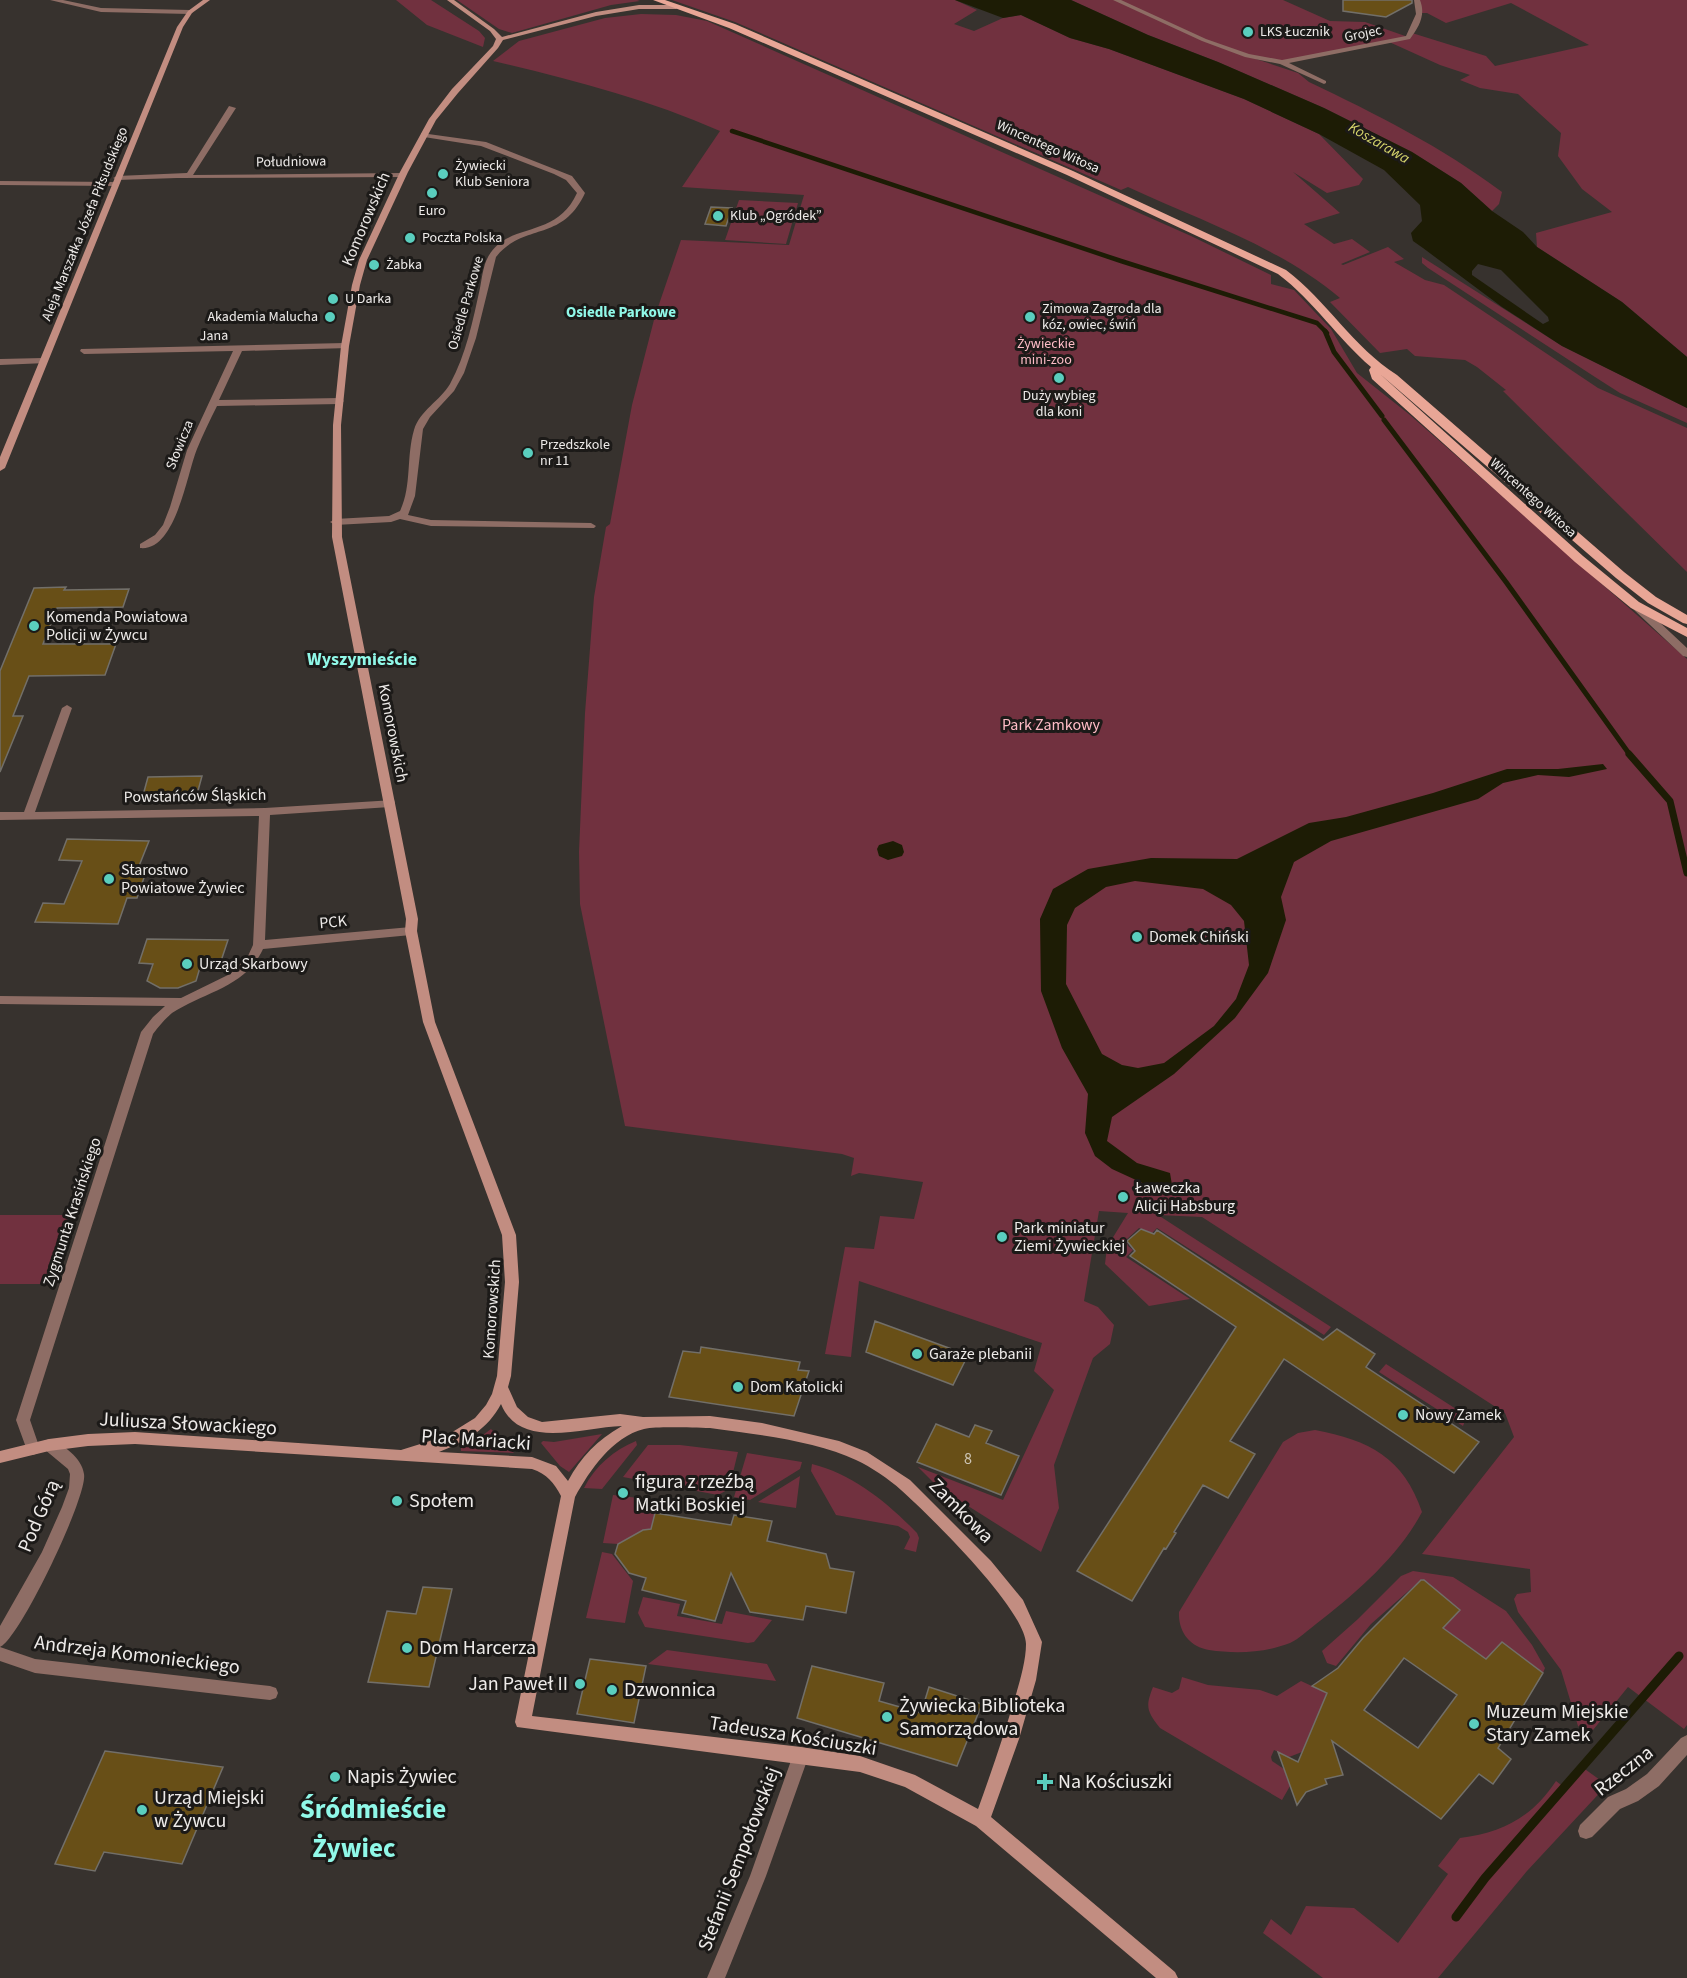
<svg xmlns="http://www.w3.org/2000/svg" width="1687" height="1978" viewBox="0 0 1687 1978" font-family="'Source Sans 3',sans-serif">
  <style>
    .green { fill: #71313f }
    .water { fill: #1d1c05; fill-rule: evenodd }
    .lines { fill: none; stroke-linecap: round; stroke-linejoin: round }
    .stream-far3 { stroke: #1d1c05; stroke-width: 4.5 }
    .stream-far2 { stroke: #1d1c05; stroke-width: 5 }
    .stream-far1 { stroke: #1d1c05; stroke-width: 7 }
    .stream { stroke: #1d1c05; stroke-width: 9 }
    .building { fill: #684f17; stroke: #726f69; stroke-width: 1.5; fill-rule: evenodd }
    .street { fill: #8e6d65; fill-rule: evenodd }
    .secondary { fill: #c28d81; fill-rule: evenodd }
    .primary { fill: #e9a696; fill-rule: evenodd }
    .poi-dot { fill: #5acebe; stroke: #1c1a18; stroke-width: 2 }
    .labels { text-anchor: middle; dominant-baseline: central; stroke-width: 6; stroke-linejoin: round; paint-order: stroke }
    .far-poi-label { font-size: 14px; fill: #eeebe9; stroke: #1c1a18; text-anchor: start }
    .far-street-label { font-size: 14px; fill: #eeebe9; stroke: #1c1a18 }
    .far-park-label { font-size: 14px; fill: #ffbdc7; stroke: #1c1a18 }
    .far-water-label { font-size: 15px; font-style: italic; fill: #d7d66c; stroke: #1c1a18 }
    .far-neighbourhood-label { font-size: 15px; font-weight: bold; fill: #90f8e8; stroke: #1c1a18 }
    .street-label { font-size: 16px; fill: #eeebe9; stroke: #1c1a18 }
    .poi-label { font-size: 16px; fill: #eeebe9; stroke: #1c1a18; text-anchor: start }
    .park-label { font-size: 16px; fill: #ffbdc7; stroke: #1c1a18 }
    .near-number-label { font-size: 16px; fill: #ccc4b4 }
    .neighbourhood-label { font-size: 18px; font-weight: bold; fill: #90f8e8; stroke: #1c1a18 }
    .near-street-label { font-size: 20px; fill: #eeebe9; stroke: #1c1a18 }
    .near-poi-label { font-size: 20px; fill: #eeebe9; stroke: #1c1a18; text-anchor: start }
    .near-district-label { font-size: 27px; font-weight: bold; fill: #90f8e8; stroke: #1c1a18 }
  </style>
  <rect width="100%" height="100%" fill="#37322e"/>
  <path class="green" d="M396,0H431L479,31L485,38L483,47L427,25Z
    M457,0H637L640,1L611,5L512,33L499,29Z
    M672,0H955L977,10L954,24L974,31L1003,18L1021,15L1070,38L1109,49L1244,99L1319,134L1363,179L1359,185L1327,193L1293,172L1340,213L1304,224L1334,244L1352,239L1370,252L1341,264L1343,265L1388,247L1404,259L1394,262L1425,280L1444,285L1598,388L1687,428V572L1503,391L1506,390L1477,367L1465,360L1415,356L1407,349L1380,353L1330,302L1340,298C1280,247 1199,220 1128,187L1121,190L735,22Z
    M1071,0H1283L1330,21L1365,22L1408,37L1412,33L1486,56L1495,66L1589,45L1511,3L1446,23L1427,13H1420L1417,0H1687V357L1622,302L1537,247L1536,233L1612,212L1582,189L1558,156L1561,133L1518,94L1480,88L1460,80L1470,75L1440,65L1387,41L1282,62L1253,58L1298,73L1309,82C1376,114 1442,147 1502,192L1499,204L1492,211L1461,183L1412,152L1324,108L1218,62L1148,35Z
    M641,14L676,15L707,21L1191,236L1271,275V284L1294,290L1331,329L1357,373L1410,415L1687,659V1725L1684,1729L1628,1687L1593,1730H1586L1578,1726L1561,1670L1518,1612L1514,1599L1517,1594L1531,1592L1530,1569L1422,1554L1514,1437L1505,1413L1202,1217L1158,1215L1331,1327L1324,1335L1157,1228L1152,1233L1139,1228L1126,1240L1128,1246L1133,1250L1126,1257L1190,1299L1149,1306L1105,1264L1107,1247L1128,1213L1099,1211L1084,1301L1098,1307L1114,1325L1110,1344L1093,1358L1054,1465L1059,1508L1041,1552L938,1487L918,1467L1003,1500L1054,1390L1034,1371L1042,1343L859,1281L851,1357L825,1354L845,1247L874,1249L880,1216L914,1219L923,1182L859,1173L851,1176L854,1158L842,1154L625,1126L580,904L579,852L585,713L594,597L606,527L610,524L632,405L655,316L681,240L789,245L804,195L682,187L720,131C647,99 570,79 493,61L519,41L605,18Z
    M739,200L798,203L786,244L725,240Z
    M1422,257L1562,346L1687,408V423L1620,393L1595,377L1428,268L1422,263Z
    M0,1215H69L47,1284H0Z
    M1386,1364L1467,1416L1463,1426L1379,1372Z
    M491,1429L514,1453L461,1451V1447L471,1444Z
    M1315,1430C1369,1440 1404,1458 1422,1512C1399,1556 1354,1595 1316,1624C1308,1630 1299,1639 1290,1643C1264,1653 1236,1654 1209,1650C1190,1647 1178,1632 1179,1612L1283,1442L1298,1433Z
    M602,1434L569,1472L560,1466L541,1443L543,1441L554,1442Z
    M636,1441L637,1445L602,1489L584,1488C595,1466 614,1450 636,1441Z
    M648,1445H680L738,1452L729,1489L718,1495L623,1477Z
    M747,1453L802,1462L800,1469L750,1500L734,1497Z
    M812,1464C853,1474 888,1503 917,1533L919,1538L916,1552L904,1549L910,1537L908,1532L898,1526L836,1515L811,1471Z
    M800,1476L796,1508L758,1502Z
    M613,1495L655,1500L652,1509L655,1513L651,1529L644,1530L645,1536L618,1544L603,1543Z
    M602,1552L612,1554L633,1581L625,1623L586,1618Z
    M1413,1571L1453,1577L1506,1611L1532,1645L1545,1668L1543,1673L1502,1643L1486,1659L1443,1628L1459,1610L1422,1579L1371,1624L1336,1666L1327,1663L1322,1651L1358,1619L1401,1576Z
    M643,1597L680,1604L677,1616L722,1624L726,1611L772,1620L754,1642L748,1643L645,1627L638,1613Z
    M667,1650L767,1664L776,1681L648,1664Z
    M1182,1677L1208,1685L1260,1690L1277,1696L1301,1681L1327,1693L1302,1752L1289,1757L1274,1750L1271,1757L1272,1761L1284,1769L1290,1786L1282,1800L1160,1728C1147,1711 1145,1707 1153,1687L1172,1693L1179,1689Z
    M1582,1767L1607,1785L1527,1871L1438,1978H1323L1263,1933L1271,1919L1291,1935L1306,1906L1354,1908L1398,1943L1448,1874L1438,1866L1460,1838C1503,1833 1532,1817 1556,1781L1565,1788Z"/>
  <path class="water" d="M955,0H1071L1148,35L1218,62L1324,108L1412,152L1461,183L1492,211L1523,232L1537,247L1622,302L1687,357V408L1562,346L1502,307L1423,248L1413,241L1411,233L1422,221L1420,205L1384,170L1319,134L1244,99L1109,49L1070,38L1021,15L1003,18ZM1478,264L1501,270L1548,317L1549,321L1543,324L1472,275V271Z
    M1603,764L1607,769L1569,777L1538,775L1503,783L1478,799L1331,841L1294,862L1281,897L1286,920L1268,973L1235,1018L1174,1074L1112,1117L1107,1141L1137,1163L1170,1173L1173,1191L1149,1186L1112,1169L1095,1156L1085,1133L1088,1094L1062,1048L1041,991L1040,919L1053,889L1088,869L1151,858L1237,859L1309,823L1346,817L1433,793L1507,769H1558ZM1135,881L1203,889L1231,905L1244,921L1249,965L1236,999L1214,1026L1164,1063L1138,1068L1122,1065L1102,1054L1066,984L1067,925L1075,908L1106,887Z
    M893,841L902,845L904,852L902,856L888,860L879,856L877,849L879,845Z"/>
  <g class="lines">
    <path class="stream-far3" d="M732,131L1121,261L1317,323L1327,333"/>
    <path class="stream-far2" d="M1325,331L1334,352L1382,416
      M1384,420L1506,582L1630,755"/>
    <path class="stream-far1" d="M1629,754L1670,801L1687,873"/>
    <path class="stream" d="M1456,1917L1485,1878L1679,1656"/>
  </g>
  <path class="building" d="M1343,0H1412V3L1386,17L1343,11Z
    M711,207L732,208L726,226L705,224Z
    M66,587L64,590L129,589L123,607L57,608L43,644H116L105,675L29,676L13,716H23L0,772V671L34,588Z
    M202,776L196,798L142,799L148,777Z
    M67,839L149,841L139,866H148L137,898H127L118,924L35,922L43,903L64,904L82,861L59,860Z
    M147,939L228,940L220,964H201L196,981L178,988H160L147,981L153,964L139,963Z
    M1141,1229L1154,1234L1157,1230L1323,1340L1337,1329L1375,1354L1366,1367L1479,1442L1454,1473L1284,1359L1230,1441L1255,1454L1228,1498L1203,1485L1174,1532L1176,1533L1166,1549L1164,1548L1132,1601L1077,1571L1236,1327L1130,1256L1135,1251L1127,1241Z
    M875,1321L968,1355L953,1385L866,1352Z
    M701,1347L800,1362L798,1370L809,1371L794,1416L669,1397L683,1351L700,1353Z
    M936,1424L969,1437L975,1425L992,1431L986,1443L1019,1456L1001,1495L917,1462Z
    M655,1513L731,1525L734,1515L772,1521L767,1541L826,1554L830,1568L854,1572L846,1613L806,1606L803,1620L750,1612L731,1573L715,1621L682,1613L686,1601L642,1590L646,1578L629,1573L615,1554L618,1544L643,1530L651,1529Z
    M1421,1580H1424L1460,1610L1443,1628L1486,1659L1502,1642L1543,1673L1498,1748L1511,1759L1493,1784L1479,1774L1441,1819L1332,1741L1343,1775L1325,1779L1327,1784L1306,1792L1297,1805L1278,1752L1298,1762L1327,1693L1312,1686L1338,1668L1363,1638ZM1404,1658L1457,1695L1418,1748L1364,1710Z
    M423,1587L452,1589L429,1687L368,1682L387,1611L416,1614Z
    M590,1659L646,1666L634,1723L577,1714Z
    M812,1666L884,1683L879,1701L921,1713L929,1687L982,1704L957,1766L797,1718Z
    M105,1751L223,1767L182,1864L104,1852L95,1871L55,1864Z"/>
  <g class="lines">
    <path class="street" d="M50,0H63L101,8L190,10L193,12L190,14L101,12Z
      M1113,0H1121L1206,39L1249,54L1282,60L1406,36L1416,14L1414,0H1420C1426,15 1419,27 1410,39L1289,63L1326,81V83L1324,84L1280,64L1245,57L1202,41Z
      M229,106L236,108L193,175L402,173L406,175L402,177L177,178L117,180L113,178L117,176L187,173Z
      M421,133L486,142L572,176L585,193C562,243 524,222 496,257L476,338L464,373L454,391L430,417L423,429L415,496L408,515L431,520L591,523L596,526L594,528L431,526L400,519L391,522L335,525L330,522L335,519L389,516L400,511C412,486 406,457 414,430C420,410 440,401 450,384C466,355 473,320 480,288C482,278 483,266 488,257C507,221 556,240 577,193L566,180L554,174L481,146L424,137H421Z
      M0,181L115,182L119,184L115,186L0,185Z
      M345,343L348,344V348L242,351L219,400L340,398L344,401L340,404L217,406C210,420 203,434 197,449C187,473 176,552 140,548V544L155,535L163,525L170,507L187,450L233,351L84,354L80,351L81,349Z
      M43,358L46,359V363L0,365V359Z
      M1636,603L1640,604L1687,648V657L1683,656L1632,608L1631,606Z
      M67,705L72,708L35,812L265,808L394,800L395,803L394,806L390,807L270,815L265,940L411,927L417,931L411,935L263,949C246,987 204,992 172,1013C165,1019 159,1026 153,1034L30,1420L40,1449L38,1453L33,1455L28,1453L16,1420L141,1032L153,1017L165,1006L0,1004V996L181,998L230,974L248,956L253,945L259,816L0,820V812H24L62,708Z
      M49,1439C63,1444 82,1458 84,1474C88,1496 19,1640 0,1647L35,1659L270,1686L276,1688L278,1693L276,1698L270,1700L35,1673L0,1661V1626L42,1552L62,1507L69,1488L70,1474L68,1469L44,1449L42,1445L44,1441Z
      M1687,1735V1755L1659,1786L1638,1801L1620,1809L1592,1837L1586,1839L1580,1837L1578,1831L1580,1825L1608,1797L1626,1789L1647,1774L1681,1738Z
      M801,1747L807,1750L809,1755L766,1876L725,1978H707L750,1876L793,1755L795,1750Z"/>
    <path class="secondary" d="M203,0H210L192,13L183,27L5,468L0,471V457L177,27L188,11Z
      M447,0H454L494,29L502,37L596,12L639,5H676L679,7L676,9H639L596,16L503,40L498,48L458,93L436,120L408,172L367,260L360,285L349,346L341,425L342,537L418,919L417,931L435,1022L516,1235L519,1282L511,1376L508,1387L517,1407L528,1417L542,1422L620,1414L643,1417L710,1416L762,1423L839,1441L867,1452L910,1480L991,1561L1023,1600L1042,1642L1036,1680L1019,1739L991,1817L1175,1972L1178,1978H1156L976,1826L905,1787L860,1772L517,1727L515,1722L561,1496C554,1483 547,1474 532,1469L135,1444L88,1446L49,1451L0,1463V1451L49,1439L88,1434L135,1432L401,1450L446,1436L475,1418L486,1405L492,1394L497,1376L505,1282L502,1235L423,1022L405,931L406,919L332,537L333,425L341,346L352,285L359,260L400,172L429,119L452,89L493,46L496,39L490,31ZM501,1404C520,1451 583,1427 622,1426C597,1440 581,1457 568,1481L556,1466L532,1457L439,1452C465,1442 488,1429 501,1404ZM710,1428C754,1434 817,1441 856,1460C871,1467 889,1479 901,1490C929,1515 1025,1609 1026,1644C1026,1662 1019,1684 1014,1701C1003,1738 991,1773 978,1809L915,1775L860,1756L801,1747L532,1716L575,1497C590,1470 612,1437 644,1429C659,1426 693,1428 710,1428Z"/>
    <path class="primary" d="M653,0H665L735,24L1073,171L1286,270C1327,301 1353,347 1397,375L1624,572L1656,597L1687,615V624L1683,623L1648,603L1616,578L1380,374L1583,556L1639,602L1687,628V637L1631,608L1575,562L1372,379L1369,370L1371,367C1338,339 1314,301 1278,274L1067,175L729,28Z"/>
  </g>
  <g class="poi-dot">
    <circle cx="1248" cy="32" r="6"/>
    <circle cx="443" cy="174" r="6"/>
    <circle cx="432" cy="193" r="6"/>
    <circle cx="718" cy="216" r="6"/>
    <circle cx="410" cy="238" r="6"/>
    <circle cx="374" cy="265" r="6"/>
    <circle cx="333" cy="299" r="6"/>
    <circle cx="330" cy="317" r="6"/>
    <circle cx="1030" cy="317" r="6"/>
    <circle cx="1059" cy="378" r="6"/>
    <circle cx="528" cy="453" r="6"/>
    <circle cx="34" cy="626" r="6"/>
    <circle cx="109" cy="879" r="6"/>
    <circle cx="1137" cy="937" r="6"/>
    <circle cx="187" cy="964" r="6"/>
    <circle cx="1123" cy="1197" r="6"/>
    <circle cx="1002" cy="1237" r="6"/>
    <circle cx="917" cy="1354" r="6"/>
    <circle cx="738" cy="1387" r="6"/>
    <circle cx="1403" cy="1415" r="6"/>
    <circle cx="623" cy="1493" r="6"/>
    <circle cx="397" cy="1501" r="6"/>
    <circle cx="407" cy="1648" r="6"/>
    <circle cx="580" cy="1684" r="6"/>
    <circle cx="612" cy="1690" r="6"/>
    <circle cx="887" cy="1717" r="6"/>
    <circle cx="1474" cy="1724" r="6"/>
    <circle cx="335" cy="1777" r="6"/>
    <path d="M1042 1773h6v6h6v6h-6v6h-6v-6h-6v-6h6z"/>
    <circle cx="142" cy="1810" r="6"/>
  </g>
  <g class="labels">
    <g class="far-poi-label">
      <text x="1260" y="32">LKS Łucznik</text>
      <text x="455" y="166">Żywiecki<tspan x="455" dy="16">Klub Seniora</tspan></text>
      <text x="432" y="211" text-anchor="middle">Euro</text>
      <text x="730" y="216">Klub „Ogródek”</text>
      <text x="422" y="238">Poczta Polska</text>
      <text x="386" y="265">Żabka</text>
      <text x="345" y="299">U Darka</text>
      <text x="1042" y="309">Zimowa Zagroda dla<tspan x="1042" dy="16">kóz, owiec, świń</tspan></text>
      <text x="318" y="317" text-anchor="end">Akademia Malucha</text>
      <text x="1059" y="396" text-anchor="middle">Duży wybieg<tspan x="1059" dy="16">dla koni</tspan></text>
      <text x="540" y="445">Przedszkole<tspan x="540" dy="16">nr 11</tspan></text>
    </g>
    <g class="far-street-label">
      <text transform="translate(1363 34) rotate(-12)">Grojec</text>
      <text transform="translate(1048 147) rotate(24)">Wincentego Witosa</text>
      <text transform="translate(291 162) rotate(-1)">Południowa</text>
      <text transform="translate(85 224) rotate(-68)">Aleja Marszałka Józefa Piłsudskiego</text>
      <text transform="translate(466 303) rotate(-74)">Osiedle Parkowe</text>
      <text transform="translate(214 336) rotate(-1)">Jana</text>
      <text transform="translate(180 445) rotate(-68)">Słowicza</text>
      <text transform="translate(1533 498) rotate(42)">Wincentego Witosa</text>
    </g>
    <g class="far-park-label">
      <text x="1046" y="344">Żywieckie<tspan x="1046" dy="16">mini-zoo</tspan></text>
    </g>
    <g class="far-water-label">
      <text transform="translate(1379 143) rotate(30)">Koszarawa</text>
    </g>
    <g class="far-neighbourhood-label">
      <text x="621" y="312">Osiedle Parkowe</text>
    </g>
    <g class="street-label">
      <text transform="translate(366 219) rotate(-67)">Komorowskich</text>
      <text transform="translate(393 733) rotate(79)">Komorowskich</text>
      <text transform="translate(195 796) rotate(-1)">Powstańców Śląskich</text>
      <text transform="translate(333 922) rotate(-5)">PCK</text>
      <text transform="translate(72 1212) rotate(-72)">Zygmunta Krasińskiego</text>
      <text transform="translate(492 1309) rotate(-86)">Komorowskich</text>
    </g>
    <g class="poi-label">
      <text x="46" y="617">Komenda Powiatowa<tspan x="46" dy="18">Policji w Żywcu</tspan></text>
      <text x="121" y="870">Starostwo<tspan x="121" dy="18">Powiatowe Żywiec</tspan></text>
      <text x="1149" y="937">Domek Chiński</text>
      <text x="199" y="964">Urząd Skarbowy</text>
      <text x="1135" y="1188">Ławeczka<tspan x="1135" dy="18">Alicji Habsburg</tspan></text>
      <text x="1014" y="1228">Park miniatur<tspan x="1014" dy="18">Ziemi Żywieckiej</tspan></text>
      <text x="929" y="1354">Garaże plebanii</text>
      <text x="750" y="1387">Dom Katolicki</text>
      <text x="1415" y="1415">Nowy Zamek</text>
    </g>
    <g class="park-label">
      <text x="1051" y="725">Park Zamkowy</text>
    </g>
    <g class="near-number-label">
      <text x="968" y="1459">8</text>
    </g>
    <g class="neighbourhood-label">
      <text x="362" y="659">Wyszymieście</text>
    </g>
    <g class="near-street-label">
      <text transform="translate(188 1424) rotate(3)">Juliusza Słowackiego</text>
      <text transform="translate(476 1440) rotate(4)">Plac Mariacki</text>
      <text transform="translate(961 1511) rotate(45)">Zamkowa</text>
      <text transform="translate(39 1516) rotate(-67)">Pod Górą</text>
      <text transform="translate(137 1655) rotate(7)">Andrzeja Komonieckiego</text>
      <text transform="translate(793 1736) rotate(9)">Tadeusza Kościuszki</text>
      <text transform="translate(1624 1771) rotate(-38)">Rzeczna</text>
      <text transform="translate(739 1859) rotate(-69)">Stefanii Sempołowskiej</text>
    </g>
    <g class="near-poi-label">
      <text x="635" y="1482">figura z rzeźbą<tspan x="635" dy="23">Matki Boskiej</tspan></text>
      <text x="409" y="1501">Społem</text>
      <text x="419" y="1648">Dom Harcerza</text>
      <text x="568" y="1684" text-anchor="end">Jan Paweł II</text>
      <text x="624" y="1690">Dzwonnica</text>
      <text x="899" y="1706">Żywiecka Biblioteka<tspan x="899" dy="23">Samorządowa</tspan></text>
      <text x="1486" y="1712">Muzeum Miejskie<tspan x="1486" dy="23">Stary Zamek</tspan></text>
      <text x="347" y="1777">Napis Żywiec</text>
      <text x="1058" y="1782">Na Kościuszki</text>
      <text x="154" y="1798">Urząd Miejski<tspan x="154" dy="23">w Żywcu</tspan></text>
    </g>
    <g class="near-district-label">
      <text x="373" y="1809">Śródmieście</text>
      <text x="354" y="1848">Żywiec</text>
    </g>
  </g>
</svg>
